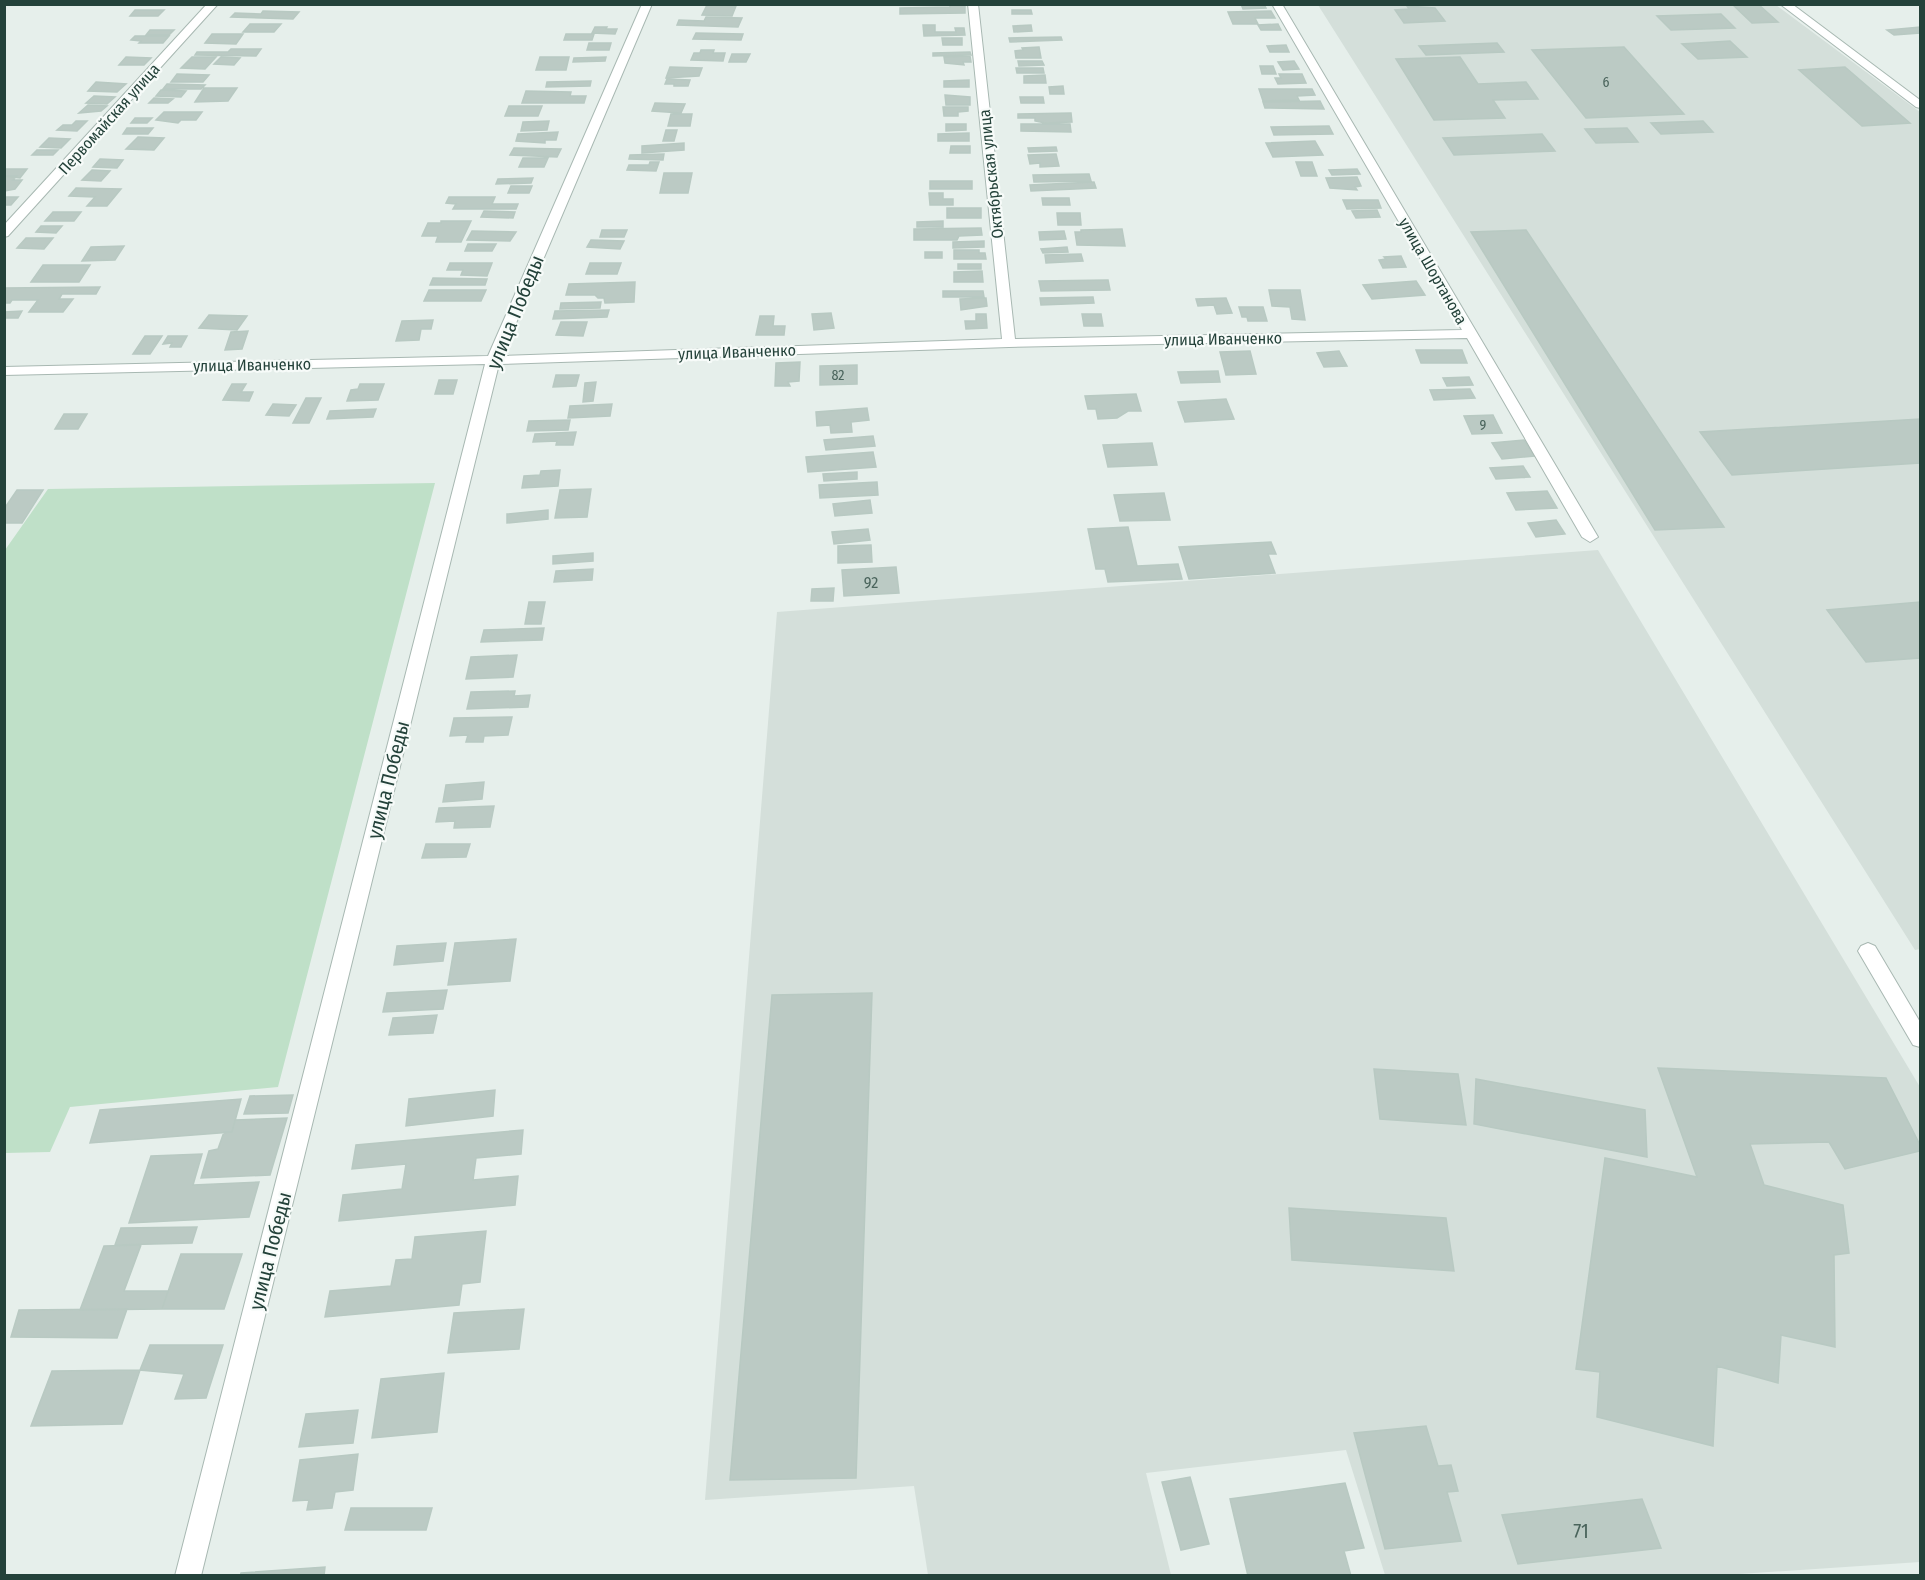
<svg xmlns="http://www.w3.org/2000/svg" width="1925" height="1580" viewBox="0 0 1925 1580" font-family="'Fira Sans Condensed',sans-serif">
  <style>
    .built { fill: #d4dfda }
    .green { fill: #bfe0c8 }
    .building { fill: #bbcac4; stroke: #b8c9c2; stroke-width: 1.5 }
    .lines { fill: none; stroke-linecap: round; stroke-linejoin: round }
    .minor-casing { stroke: #a8b8b2; stroke-width: 2 }
    .minor { fill: #fff; fill-rule: evenodd }
    .labels { text-anchor: middle; dominant-baseline: central; stroke-width: 4.5; stroke-linejoin: round; paint-order: stroke }
    .far-number-label { font-size: 14px; fill: #4a645c }
    .far-street-label { font-size: 16px; fill: #24423a; stroke: #f7fbf9 }
    .number-label { font-size: 16px; fill: #4a645c }
    .street-label { font-size: 20px; fill: #24423a; stroke: #f7fbf9 }
    .near-number-label { font-size: 20px; fill: #4a645c }
  </style>
  <rect width="100%" height="100%" fill="#e6efeb"/>
  <path class="built" d="M1318,5H1776L1920,112V949L1915,950Z
    M1598,550L1920,1087V1562L1709,1576L1385,1575L1346,1450L1146,1473L1171,1575H928L914,1486L705,1500L777,612Z"/>
  <path class="green" d="M435,483L278,1087L70,1107L50,1152L5,1153V550L48,489Z"/>
  <path class="building" d="M965,4V13L900,14V8L950,7V5Z
    M1241,4H1264L1266,8L1243,9Z
    M1732,4H1758L1778,22L1752,23Z
    M707,5L736,6L732,16L702,15Z
    M1407,6L1435,8L1445,21L1404,23L1395,10L1409,9Z
    M135,10H164L158,16H130Z
    M1012,10H1031L1032,14H1012Z
    M263,11L299,12L293,19L231,17L235,13L261,14Z
    M1271,11L1275,18H1255L1258,24H1233L1228,12Z
    M1721,14L1735,28L1671,30L1657,16Z
    M706,17L742,18L738,27L677,25L679,20L704,21Z
    M250,24H281L274,32H243Z
    M1278,24L1281,30H1261L1258,25Z
    M923,25H935V32H956L955,28H964L965,35L924,36Z
    M1031,25L1032,31L1014,32L1013,26Z
    M595,27H607L606,29H617L615,34L592,33Z
    M1920,27V33L1894,35L1887,30Z
    M150,30H174L169,35H146Z
    M696,33L743,34L741,40L693,39Z
    M212,34H243L236,44L205,43Z
    M566,34H594L592,40H564Z
    M135,36H169L163,43H139L141,41L131,40Z
    M1061,37L1062,40L1010,42L1009,38Z
    M942,38H962V45H943Z
    M1730,41L1747,57L1698,59L1682,44Z
    M589,43H611L609,50H587Z
    M1497,43L1504,52L1426,55L1419,46Z
    M1286,45L1289,52H1270L1267,46Z
    M1039,47L1041,58H1016L1015,51L1023,50L1022,48Z
    M1624,47L1684,114L1586,118L1532,50Z
    M231,49H261L256,56L195,55L197,52H228Z
    M701,50H714L713,53H725L723,61L691,60L694,53H700Z
    M970,52L971,55L933,56V53Z
    M732,54H750L746,62H729Z
    M970,56L971,62H963L964,65L945,63L944,57Z
    M126,57L151,58L144,65H119Z
    M192,57H216L205,69L181,68Z
    M221,57L240,58L234,65L214,64Z
    M540,57H569L566,70H536Z
    M606,57L605,61L573,62L574,58Z
    M1460,57L1478,84L1526,82L1538,99L1493,100L1505,118L1434,120L1396,59Z
    M1018,61H1042L1044,65L1019,66Z
    M1294,61L1299,69L1283,70L1278,62Z
    M1260,66H1273L1276,74H1262Z
    M670,67L702,68L699,76L666,78Z
    M1845,67L1910,123L1862,126L1799,70Z
    M1016,68H1043L1044,73H1017Z
    M177,74L209,75L203,82H171Z
    M1279,74H1302L1306,83L1278,84L1275,78H1281Z
    M1045,75L1046,83H1024V76Z
    M667,79L690,80L688,86H674V84H665Z
    M969,80V87H944V81Z
    M591,81L590,86L546,87L547,82Z
    M96,82L126,84L117,92L88,91Z
    M167,84L205,85L201,89H163Z
    M1063,86L1064,94H1050L1049,87Z
    M204,88H237L228,101L195,102Z
    M1259,89H1312L1315,95L1297,96L1299,100L1263,101Z
    M161,90L186,91L181,97L156,96Z
    M526,91L571,92L570,96H586L584,103H522Z
    M945,95L970,97V105H946Z
    M94,96L115,97L107,104L86,103Z
    M1020,97H1043L1044,103H1021Z
    M154,98L173,99L168,103H149Z
    M1320,101L1324,109L1265,108L1263,102Z
    M655,103L685,104L681,113L652,111Z
    M88,105L107,106L101,111L79,113Z
    M509,106H542L538,116H505Z
    M943,107H968V111L958,112V116H944Z
    M164,112H202L196,120H181L178,123L156,120Z
    M1071,113L1072,122L1045,123L1035,121V118H1018V114Z
    M671,114H692L690,126H668Z
    M135,118H152L147,123H131Z
    M76,121H87L77,131L57,130L63,125H72Z
    M549,121L547,130L521,131L523,122Z
    M1703,121L1713,132L1661,134L1651,123Z
    M946,124H966V130L946,131Z
    M1021,124H1070L1071,132L1021,131Z
    M1329,126L1333,134L1274,135L1271,127Z
    M127,128H153L148,134H123Z
    M1627,128L1638,142L1596,143L1585,129Z
    M666,130H677L674,141H663Z
    M558,132L556,140H545V143L516,141L518,134Z
    M969,133V141H938V134Z
    M1542,134L1555,151L1454,155L1443,138Z
    M138,137L164,138L154,150L126,149Z
    M49,138L70,139L61,148L40,147Z
    M1315,141L1323,155L1273,157L1266,143Z
    M684,143V150L642,153V146Z
    M951,146H970V153H950Z
    M1056,147L1057,151L1029,152L1028,148Z
    M514,148L561,149L557,157L510,155Z
    M37,150H58L53,155H32Z
    M664,154L663,160L629,159L630,155Z
    M1056,154L1059,166L1040,167V163L1030,164L1028,155Z
    M523,158H548L544,167H519Z
    M100,159L123,160L117,168L93,167Z
    M650,162H659L656,171L627,170L629,165H649Z
    M1296,162H1312L1317,176H1301Z
    M4,169H27L20,178L4,176Z
    M1357,169L1360,174L1332,175L1329,170Z
    M92,170L110,171L101,181L82,180Z
    M664,173H692L688,193H660Z
    M1089,174L1091,181L1034,182L1033,175Z
    M4,176H17L13,180H22L15,189L4,191Z
    M1357,177L1361,186L1355,187L1357,190L1330,188L1326,178Z
    M533,178L531,183L496,184L498,179Z
    M930,181H972V189H930Z
    M1094,182L1096,188L1031,191L1030,185Z
    M511,186H532L529,193H508Z
    M76,188L121,189L107,206H87L95,197L69,196Z
    M929,193H943V199H953V205H930Z
    M4,197H18L11,205H4Z
    M449,197H495L492,204H518L516,209H453L456,204L446,203Z
    M1042,198H1069L1070,205H1043Z
    M1343,200H1378L1381,208L1347,209Z
    M947,208H981V218H947Z
    M1377,210L1380,217L1356,218L1352,211Z
    M484,211L515,212L513,218L481,217Z
    M53,212H81L74,221H45Z
    M1057,213H1080L1081,225H1058Z
    M441,221H471L461,242H436L438,236H422L428,223H441Z
    M943,221V227H917V222Z
    M41,226H62L56,233L36,232Z
    M981,228L982,235L959,236L957,240H914V229Z
    M1122,229L1125,246L1077,245L1075,232H1081V230Z
    M602,230H627L624,237H600Z
    M1526,230L1724,527L1655,530L1471,232Z
    M472,231L516,232L510,241L467,240Z
    M1064,231L1066,239L1040,240L1039,232Z
    M26,238H53L44,249L17,248Z
    M591,240L624,241L620,249L587,247Z
    M984,241V247L953,248V242Z
    M468,244H496L492,251H465Z
    M124,246L115,260L82,261L91,247Z
    M1067,247L1068,252L1043,253L1041,249Z
    M954,250H979V253H985L986,259H954Z
    M925,252H942V258H925Z
    M1081,254L1083,261L1046,263L1045,255Z
    M1401,256L1406,267L1383,268L1379,260L1386,259L1384,257Z
    M450,263H492L487,276L461,275L463,270H447Z
    M590,263H621L617,274H586Z
    M958,264H981V269H958Z
    M43,265H90L79,282H31Z
    M982,271L983,282H954V272Z
    M433,278L487,279L485,285H430Z
    M1108,280L1110,290L1041,291L1039,281Z
    M1416,281L1425,295L1372,299L1363,285Z
    M635,282L634,302L605,303L604,298H598L595,295H566L569,284Z
    M100,287L96,294H62L59,299H73L63,312H29L38,300H12L10,303H4V288Z
    M429,290H486L481,301H424Z
    M1269,290H1300L1305,320L1292,319L1290,307L1272,306Z
    M943,291H983L984,297H943Z
    M1093,297L1094,303L1041,305L1040,298Z
    M986,298L987,306L961,310L960,299Z
    M1226,298L1232,313L1217,314L1214,305L1198,306L1196,299Z
    M601,302L600,308L560,309L561,303Z
    M1239,307H1263L1267,321H1248L1247,317H1242Z
    M609,310L607,317L553,319L555,311Z
    M22,311L18,318H4V312Z
    M831,313L834,328L814,330L812,314Z
    M976,314H986L987,328L966,329L965,321H976Z
    M1082,314H1101L1103,326H1084Z
    M209,315L247,316L237,330L199,328Z
    M760,316H774L773,326H785L784,335H756Z
    M433,320L431,329H421L419,340L396,341L402,321Z
    M561,322H587L583,336L556,335Z
    M248,331L242,349L225,350L231,332Z
    M145,336H162L150,354H133Z
    M168,336H187L181,347H170L172,343L163,344Z
    M1416,350H1462L1467,363H1421Z
    M1250,351L1256,374L1226,375L1220,352Z
    M1339,351L1347,366L1324,367L1317,353Z
    M800,362L799,381L788,382L790,386H775L776,363Z
    M857,365V384L820,385V366Z
    M1218,371L1220,382L1181,383L1178,372Z
    M556,375H579L576,386L553,387Z
    M1469,377L1473,385L1447,386L1443,378Z
    M439,380H457L453,394H435Z
    M596,382L593,401L583,402L585,383Z
    M232,384H246L241,392H253L249,401L223,400Z
    M360,384H384L378,400L347,401L351,390L358,389Z
    M1470,389L1475,398L1434,400L1430,390Z
    M1136,394L1141,411H1128L1117,418L1098,419L1096,409H1088L1085,396Z
    M306,398H321L309,423H293Z
    M1226,399L1234,419L1185,422L1178,402Z
    M273,404L296,405L289,416L266,415Z
    M612,404L610,416L568,418L570,406Z
    M867,408L869,420L851,422L852,432L831,433L830,425L817,426L816,412Z
    M376,409L373,417L327,419L330,411Z
    M64,414H87L78,429H55Z
    M1493,415L1502,433L1472,434L1464,416Z
    M1920,419V463L1732,475L1700,432Z
    M570,420L568,430L527,431L529,421Z
    M576,432L573,445H556L557,441L533,442L535,434Z
    M873,436L875,446L826,450L824,440Z
    M1524,440L1534,456L1502,459L1492,443Z
    M1152,443L1157,465L1108,467L1103,445Z
    M873,452L876,467L808,472L806,457Z
    M1523,466L1530,477L1496,479L1490,468Z
    M560,470L558,486L522,488L524,476L540,475L541,471Z
    M857,472V479L824,481L823,474Z
    M877,482L878,495L820,498L819,485Z
    M591,489L587,517L555,518L560,490Z
    M17,490H43L22,523H4V509Z
    M1547,491L1557,508L1516,510L1507,493Z
    M1164,493L1170,520L1120,521L1114,495Z
    M870,500L872,513L835,516L833,504Z
    M548,510V519L507,523V514Z
    M1556,520L1565,534L1536,537L1528,523Z
    M1128,527L1137,566L1178,564L1182,579L1108,582L1105,569H1096L1088,529Z
    M868,529L870,540L834,544L832,532Z
    M1271,542L1276,554H1268L1275,573L1189,579L1179,547Z
    M871,545L872,562L838,563V546Z
    M593,553V561L553,564V556Z
    M896,567L899,593L844,596L842,570Z
    M593,569L592,580L554,582L556,571Z
    M834,588L833,601H811L812,589Z
    M529,602H545L541,624H525Z
    M1920,602V658L1866,662L1827,610Z
    M544,628L542,640L481,642L484,630Z
    M517,655L513,677L466,679L471,657Z
    M515,691L514,696L530,695L528,707L467,709L471,692Z
    M512,717L508,735L484,736L483,742H466L468,735L450,736L454,718Z
    M484,782L482,799L443,802L446,785Z
    M494,806L490,827L454,828L455,821L436,822L439,808Z
    M426,844H470L466,857L422,858Z
    M516,939L510,981L448,985L455,943Z
    M446,943L443,961L394,965L397,946Z
    M447,990L443,1009L383,1012L387,993Z
    M872,993L856,1478L730,1480L772,995Z
    M437,1015L433,1033L389,1035L393,1018Z
    M1658,1068L1886,1078L1920,1145V1151L1845,1169L1829,1142L1750,1144L1764,1185L1843,1205L1849,1253L1834,1255L1835,1347L1781,1335L1778,1383L1717,1366L1713,1446L1597,1417L1600,1372L1576,1369L1605,1158L1697,1177Z
    M1374,1069L1458,1074L1466,1125L1380,1119Z
    M1476,1079L1645,1110L1647,1157L1474,1124Z
    M495,1090L493,1116L406,1126L409,1099Z
    M293,1095L288,1113L244,1114L250,1096Z
    M241,1099L232,1132L90,1143L100,1110Z
    M287,1118L270,1175L201,1178L209,1151L218,1149L224,1132H232L235,1120Z
    M523,1130L521,1154L476,1158L473,1180L518,1176L515,1205L339,1221L343,1195L402,1189L406,1164L352,1169L356,1145Z
    M202,1154L193,1185L259,1182L249,1217L129,1223L151,1156Z
    M1289,1208L1446,1218L1454,1271L1292,1260Z
    M197,1227L192,1243L115,1245L121,1228Z
    M486,1231L480,1282L462,1284L459,1305L325,1317L330,1291L391,1286L396,1260L412,1259L415,1237Z
    M141,1245L124,1291H168L162,1309L80,1310L104,1246Z
    M181,1254H242L224,1309H162Z
    M127,1309L117,1338L11,1337L19,1310Z
    M524,1309L519,1349L448,1353L454,1313Z
    M150,1345H223L206,1398L175,1399L184,1374L140,1370Z
    M140,1370L122,1424L31,1426L52,1371Z
    M444,1373L437,1432L372,1438L381,1379Z
    M358,1410L353,1443L299,1447L306,1414Z
    M1426,1426L1438,1466L1451,1465L1458,1491L1447,1492L1461,1541L1385,1549L1354,1433Z
    M358,1454L353,1490L335,1492L332,1508L307,1510L309,1500L293,1501L300,1460Z
    M1190,1477L1209,1544L1181,1550L1162,1482Z
    M1345,1483L1364,1548L1344,1551L1351,1576H1248L1230,1499Z
    M1642,1499L1661,1548L1518,1564L1502,1515Z
    M351,1508H432L426,1530H345Z
    M325,1567L324,1576H240L241,1573Z"/>
  <g class="lines">
    <g class="minor-casing">
      <path id="minor" d="M207,4H218L8,236L4,237V225Z
        M642,4H652L502,356L1002,339L968,4H978L1015,339L1462,330L1272,4H1282L1598,537L1590,542L1582,537L1467,338L1009,347L499,364L201,1576H175L485,364L4,375V367L488,356Z
        M1780,4H1792L1920,100V108L1916,107Z
        M1868,943L1875,946L1920,1022V1047L1913,1045L1858,951L1861,946Z"/>
    </g>
    <use href="#minor" class="minor"/>
  </g>
  <g class="labels">
    <g class="far-number-label">
      <text x="1606" y="82">6</text>
      <text x="838" y="375">82</text>
      <text x="1483" y="425">9</text>
    </g>
    <g class="far-street-label">
      <text transform="translate(109 119) rotate(-48)">Первомайская улица</text>
      <text transform="translate(991 174) rotate(-96)">Октябрьская улица</text>
      <text transform="translate(1433 271) rotate(60)">улица Шортанова</text>
      <text transform="translate(1223 339) rotate(-1)">улица Иванченко</text>
      <text transform="translate(737 352) rotate(-2)">улица Иванченко</text>
      <text transform="translate(252 365) rotate(-1)">улица Иванченко</text>
    </g>
    <g class="number-label">
      <text x="871" y="582">92</text>
    </g>
    <g class="street-label">
      <text transform="translate(515 312) rotate(-68)">улица Победы</text>
      <text transform="translate(388 780) rotate(-76)">улица Победы</text>
      <text transform="translate(270 1251) rotate(-76)">улица Победы</text>
    </g>
    <g class="near-number-label">
      <text x="1581" y="1531">71</text>
    </g>
  </g>
  <rect width="1925" height="1580" fill="none" stroke="#24423a" stroke-width="12"/>
</svg>
